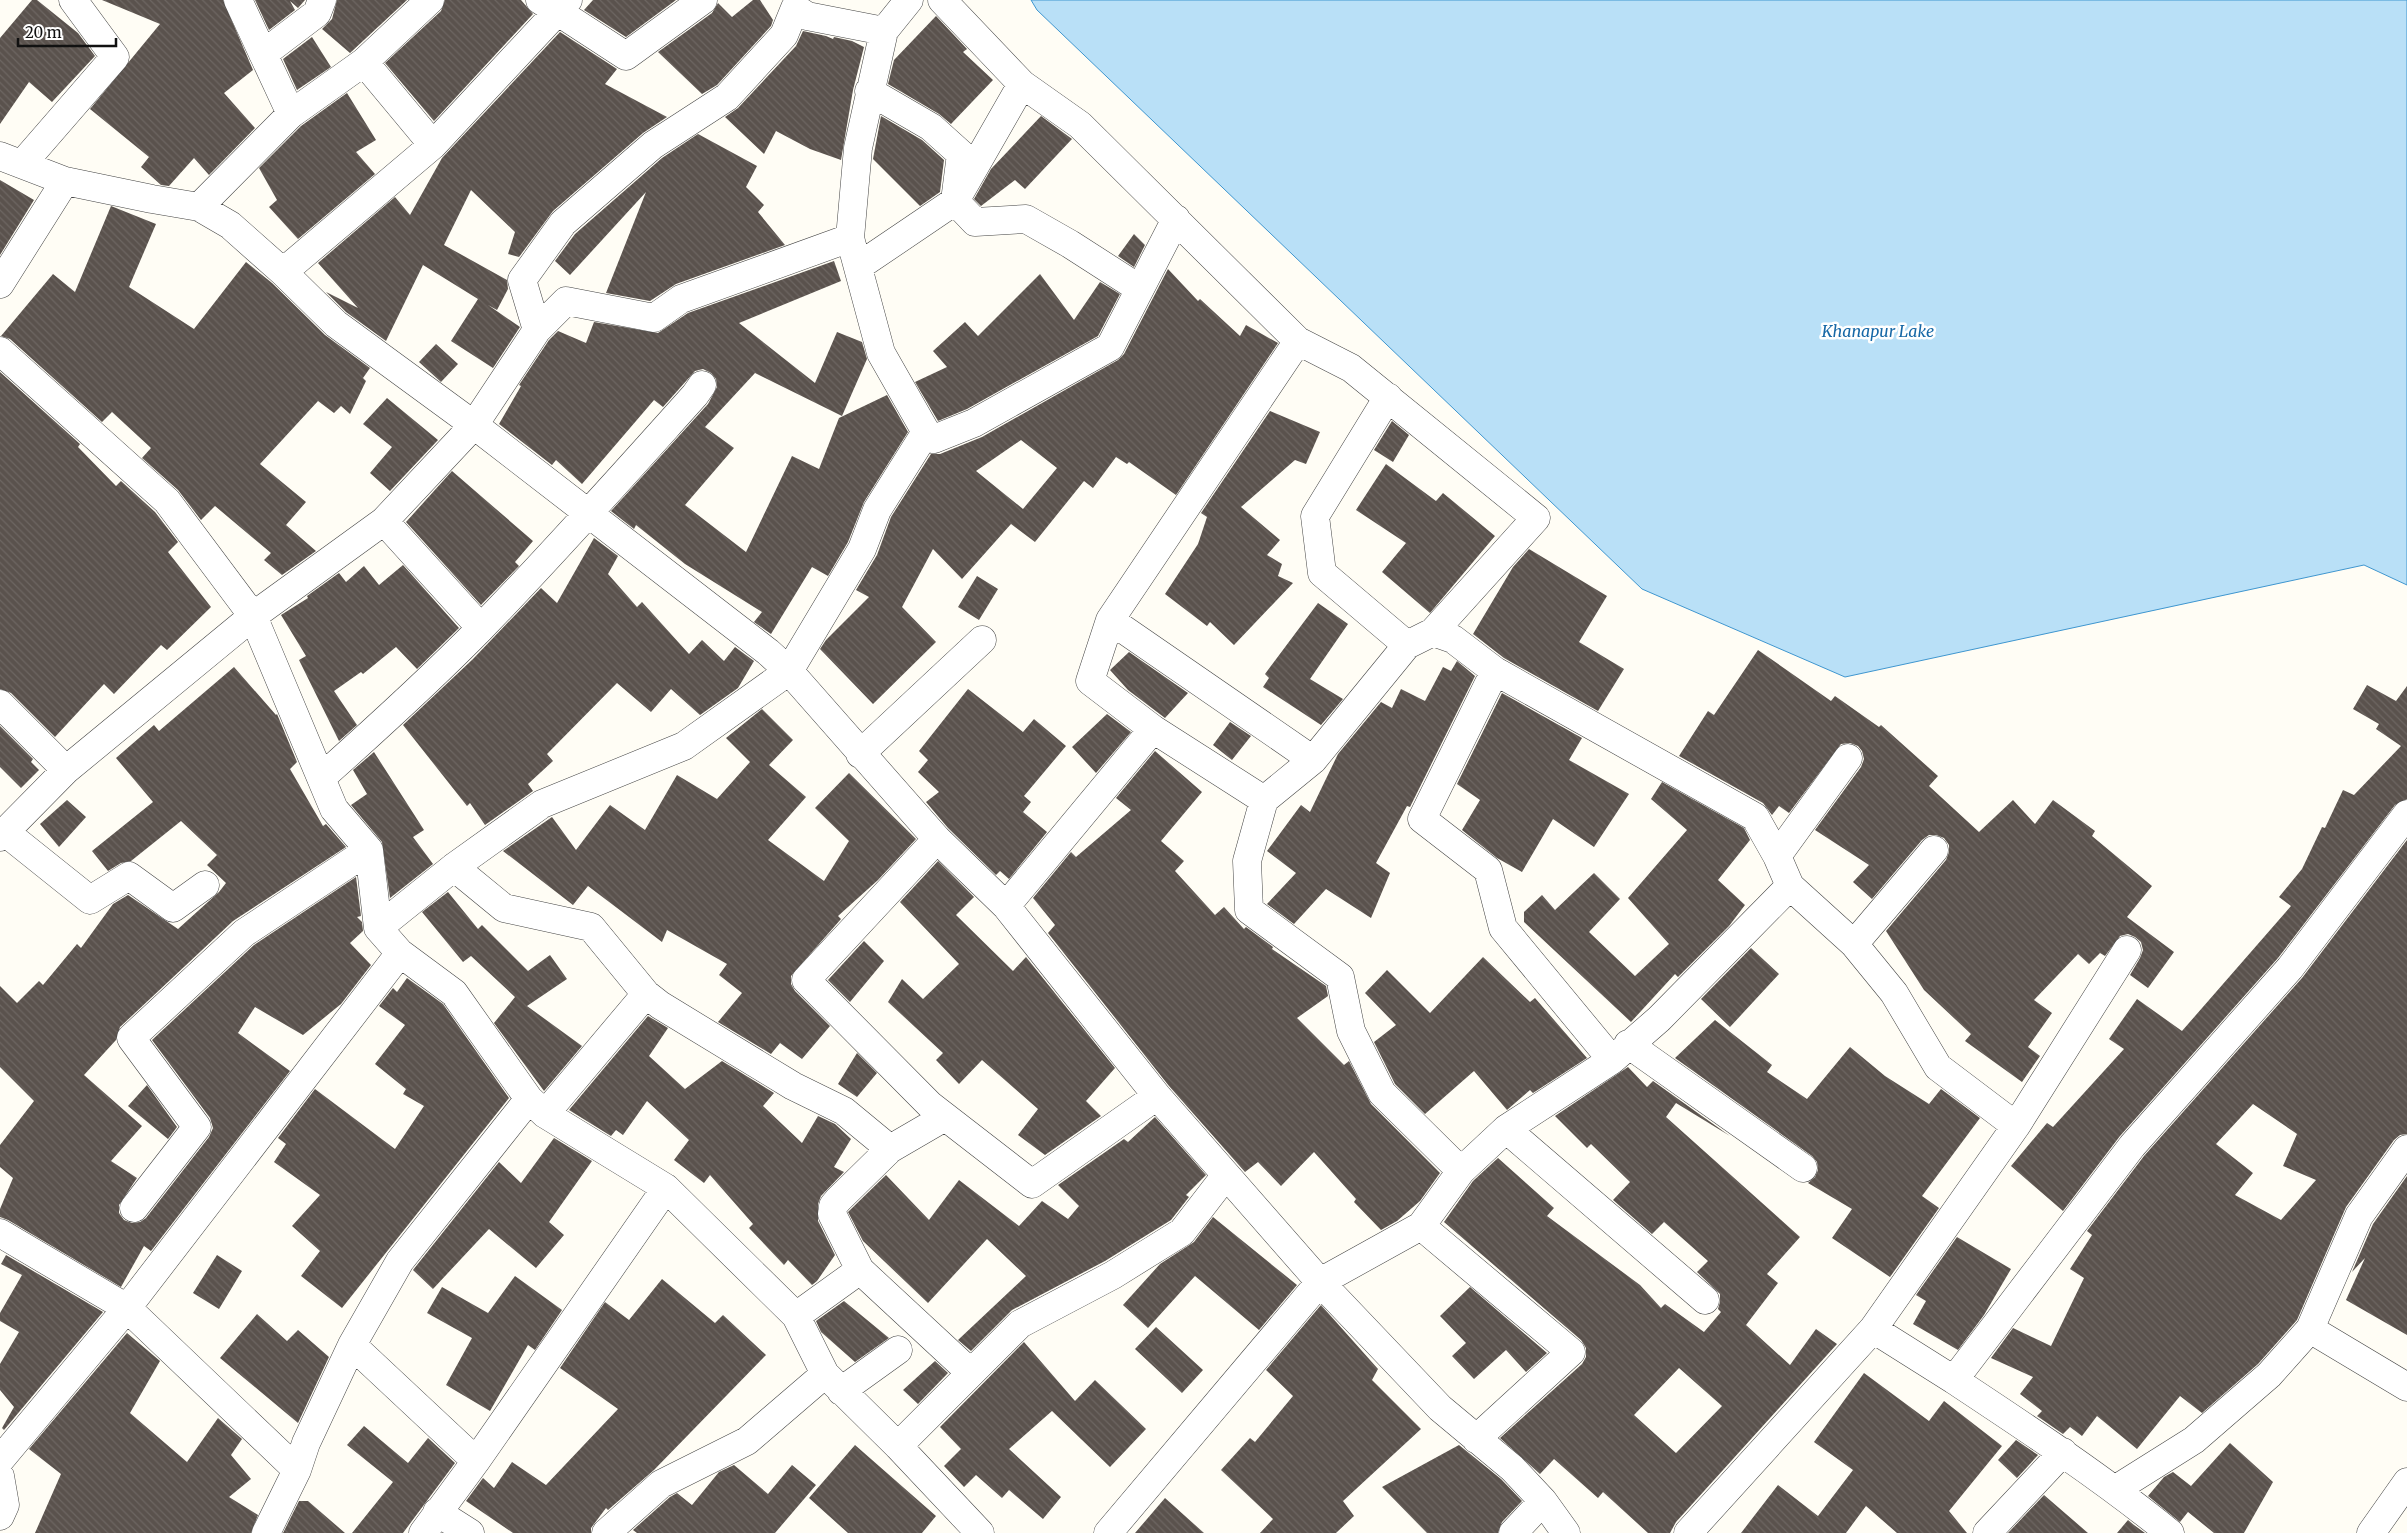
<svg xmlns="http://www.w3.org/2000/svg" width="2407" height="1533" viewBox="0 0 2407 1533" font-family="Merriweather,serif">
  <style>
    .water { fill: #b9e0f7; stroke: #3f96cf }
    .building { fill: url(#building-back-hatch); fill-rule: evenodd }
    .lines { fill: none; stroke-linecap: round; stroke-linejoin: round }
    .minor-casing { stroke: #444; stroke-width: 29 }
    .minor { stroke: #fff; stroke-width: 28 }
    .labels { text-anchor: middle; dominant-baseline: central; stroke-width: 5; stroke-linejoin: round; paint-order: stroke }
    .water-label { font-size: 16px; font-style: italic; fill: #1768a6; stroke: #fff }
  </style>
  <defs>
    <pattern id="building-back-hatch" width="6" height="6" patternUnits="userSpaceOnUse" patternTransform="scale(1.25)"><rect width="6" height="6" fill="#5a524d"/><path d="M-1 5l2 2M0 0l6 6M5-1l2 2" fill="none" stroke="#6d6662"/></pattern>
  </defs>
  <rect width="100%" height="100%" fill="#fffdf5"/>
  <path class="water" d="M1031,0H2407V585L2364,565L1845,677L1642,589L1037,10Z"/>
  <path class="building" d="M32,0H37L78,33L95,56L52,102L29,82L0,124V38Z
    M102,0H223L253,70L224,93L255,128L209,175L194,158L169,186L161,185L141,167L149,157L90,109L160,24Z
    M255,0H305L298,8L290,1L295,10L269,30Z
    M337,0H407L350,53L322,29L332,19Z
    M445,0H521L533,14L434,121L385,63L441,11Z
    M593,0H676L626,37L584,10Z
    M753,0H760L773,20L771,26L717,85L702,94L658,52L712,13L718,3L732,17Z
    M936,16L967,49L963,52L993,80L951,124L939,114L888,84L894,60Z
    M803,31L826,36L833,39L834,37L852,41L864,47L853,90L841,160L810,149L776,131L764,154L725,117L738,108L796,46Z
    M560,32L617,69L605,84L667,117L643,133L553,211L519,257L508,254L515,232L471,190L444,245L507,280L508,289L497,310L488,305L520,327L493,368L451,341L478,299L423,265L386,341L346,312L326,292L358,308L318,263L395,197L410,215L442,158Z
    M312,37L331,67L297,90L283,59Z
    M347,93L376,140L356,152L375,174L298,239L269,207L277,200L259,168L301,126Z
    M881,116L922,140L944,160L940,192L920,206L873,159Z
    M1041,116L1072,139L1025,189L1015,180L981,206L974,199L991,169Z
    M698,134L757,166L746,187L764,205L758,212L785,245L676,284L650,301L606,293L646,192L570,275L555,261L575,234L662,158Z
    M0,180L34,200L0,255Z
    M111,206L156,224L129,287L194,329L246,262L272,283L325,335L370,368L363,378L366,381L350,414L341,406L334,413L318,401L260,464L306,502L286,525L316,551L282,575L264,560L271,553L215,506L201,520L178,490L142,458L151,448L112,412L102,422L10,339L1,336L53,274L75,292Z
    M1134,234L1145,245L1134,267L1118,256Z
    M834,261L841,281L739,323L815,383L837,332L862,342L867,359L842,416L755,373L705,427L734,448L685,505L746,552L792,456L819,469L839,418L887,395L908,432L864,502L848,542L828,576L812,567L771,634L754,622L762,612L685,564L636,525L634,529L611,511L708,404L717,387L716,379L711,373L703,369L695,371L663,407L654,400L582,484L556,460L552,465L499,424L521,386L519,385L549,340L558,331L586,343L594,322L658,333L688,313Z
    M1168,269L1198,301L1200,299L1240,336L1246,325L1278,343L1176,495L1129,462L1127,464L1116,457L1093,488L1084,481L1035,542L1011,524L962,579L933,549L902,607L936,642L873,704L820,649L826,640L869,597L856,590L877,555L891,517L931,454H940L982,437L1118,360L1124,354ZM1021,440L1057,468L1023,509L976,471Z
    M1040,274L1074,320L1100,282L1120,294L1098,336L967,409L938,421L915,382L947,367L933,351L965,322L978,336Z
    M436,344L458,364L441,382L419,362Z
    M0,372L80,444L78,447L116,486L121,481L155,512L178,542L168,552L211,607L167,650L161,645L114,694L104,684L55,737L11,693L0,689Z
    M387,398L438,440L390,491L370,473L392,447L363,424Z
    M1270,411L1320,432L1306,464L1295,460L1241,507L1280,540L1267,555L1282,564L1278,576L1293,583L1234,645L1210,622L1207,626L1165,594L1198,544L1207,517L1201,513Z
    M1392,421L1409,435L1393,462L1374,450Z
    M1386,464L1436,501L1443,493L1495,536L1430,613L1382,572L1406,543L1356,510Z
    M452,471L533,541L515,562L519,566L481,605L406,522Z
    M594,538L618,556L608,574L637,607L642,602L689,654L702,640L724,661L735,647L754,661L738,688L700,715L671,689L651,712L617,683L547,754L553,761L528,784L533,791L485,825L470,803L467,806L403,725L473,659L541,588L557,603Z
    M1529,549L1607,596L1579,642L1624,669L1598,711L1504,658L1473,634L1513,567Z
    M403,565L459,628L417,669L396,647L363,674L361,672L334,691L357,725L339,741L299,660L306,656L281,615L308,598L307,596L339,573L346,582L364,566L379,585Z
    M977,576L998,589L979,620L958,607Z
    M1318,603L1348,624L1310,679L1343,699L1321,725L1263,687L1269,678L1265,674Z
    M1758,650L1831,701L1835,696L1879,727L1881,725L1938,776L1929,786L1979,832L2013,800L2035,824L2053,800L2095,831L2092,836L2152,886L2127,917L2174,952L2148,988L2130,975L2140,958L2143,950L2141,942L2135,937L2128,934L2120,936L2105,956L2100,953L2089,964L2078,954L2034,1000L2052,1013L2028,1047L2040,1056L2022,1082L1965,1041L1971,1034L1924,990L1886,931L1946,860L1949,852V845L1944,838L1936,835H1929L1922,840L1872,899L1853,882L1869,865L1815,830L1861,767L1864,759L1862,751L1858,746L1850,743L1841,744L1789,813L1779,806L1772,815L1763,803L1679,756L1708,711L1714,715Z
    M1129,652L1188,693L1165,718L1128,690L1110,670Z
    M1457,661L1475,676L1410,807L1407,806L1376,863L1390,873L1371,918L1326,889L1294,924L1267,904L1296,873L1267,851L1301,805L1310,812L1338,754L1381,702L1392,708L1401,689L1425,701L1443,667L1451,671Z
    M234,667L276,715L277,714L297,762L290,769L323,826L326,824L346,847L233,921L120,1027L116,1040L84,1075L142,1126L111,1161L137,1178L119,1205V1213L124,1220L132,1223L140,1222L146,1218L209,1137L213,1128L210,1118L152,1040L254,945L356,877L361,916L357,917L362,922L363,931L350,943L371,965L341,1004L303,1035L255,1007L238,1033L290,1071L151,1251L144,1246L121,1287L8,1220L0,1217V1209L13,1178L0,1167V1145L34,1101L0,1067V986L17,1003L39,981L43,985L77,944L81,948L113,904L128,895L178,929L219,892L226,883L207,865L217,855L181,821L131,861L121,863L108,871L92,851L153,802L116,758L154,725L159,731Z
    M2367,685L2396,701L2407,686V799L2395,805L2278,958L2120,1136L2063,1211L2011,1166L2047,1123L2053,1127L2124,1049L2109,1039L2137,999L2182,1031L2291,906L2279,897L2302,869L2322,827L2325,828L2343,790L2354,795L2401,746L2376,729L2379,724L2353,709Z
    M968,689L1023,732L1034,719L1066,746L1024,796L1031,802L1023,812L1047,832L1009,879L1000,871L996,875L948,828L926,802L939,792L918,772L928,760L919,751Z
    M1502,693L1582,738L1569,760L1629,794L1594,847L1553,819L1522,872L1497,858L1462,830L1480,800L1457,784Z
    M762,709L793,740L769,765L806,797L768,840L824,881L849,841L815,808L849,773L916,839L878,880L838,916L841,919L791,976V984L795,991L830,1026L802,1059L780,1043L771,1054L718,1022L742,993L719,975L727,964L667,930L662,942L588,886L573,905L503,851L552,817L576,850L610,805L645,830L677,775L717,799L750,762L726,738Z
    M1107,714L1131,732L1096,773L1072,747Z
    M1230,722L1251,736L1232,760L1213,745Z
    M0,726L33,759L31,762L39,770L21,788L0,767Z
    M1155,751L1202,792L1161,841L1184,861L1175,871L1215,915L1224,907L1244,929L1246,927L1273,947L1272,949L1326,986L1328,996L1297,1018L1344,1065L1349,1061L1371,1104L1440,1173L1420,1201L1397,1221L1381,1230L1354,1202L1356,1199L1314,1152L1281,1186L1258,1162L1245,1172L1169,1086L1048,933L1055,925L1033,898L1071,852L1076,857L1131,810L1116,798Z
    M374,752L424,830L413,837L433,864L390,898L382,842L351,805L367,794L353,770Z
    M1662,782L1744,828L1750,840L1718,880L1745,905L1729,926L1678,977L1675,974L1631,1022L1524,922V912L1542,895L1555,910L1594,873L1620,899L1589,932L1635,976L1669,944L1628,898L1687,830L1651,799Z
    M67,800L86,817L59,847L40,824Z
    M2407,840V1134L2400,1135L2394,1140L2346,1207L2297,1320L2258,1364L2202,1413L2180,1396L2137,1449L2097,1416L2082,1436L2070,1427L2063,1434L2037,1416L2042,1411L2020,1394L2033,1377L1991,1358L2013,1328L2051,1346L2084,1278L2070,1269L2092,1235L2087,1231L2144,1156L2302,978ZM2253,1104L2297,1134L2283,1166L2316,1180L2281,1220L2235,1195L2253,1173L2216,1144Z
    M938,861L974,897L956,915L1013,971L1026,957L1115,1068L1086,1101L1101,1116L1045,1155L1018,1135L1038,1109L982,1060L959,1084L936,1060L943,1053L888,1002L902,979L923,999L959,964L900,902Z
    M448,892L478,929L482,925L528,971L550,955L567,979L527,1006L582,1046L544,1091L494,1023L515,997L471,956L463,962L422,912Z
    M864,941L884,961L850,1002L828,980Z
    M1751,948L1779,974L1730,1027L1701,999Z
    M1483,957L1530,1002L1535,998L1587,1058L1533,1093L1530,1090L1507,1110L1474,1071L1425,1114L1395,1084L1374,1042L1396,1025L1365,993L1387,970L1430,1013Z
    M407,978L443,1004L509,1098L342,1308L301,1276L320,1251L292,1226L320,1195L274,1162L286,1144L278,1138L315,1089L395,1149L424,1106L403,1094L406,1089L375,1064L405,1025L379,1006L393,988L397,992Z
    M648,1016L668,1028L649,1056L685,1089L722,1061L774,1093L763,1106L802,1143L818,1116L835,1124L851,1139L834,1167L844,1172L821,1196L818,1204V1221L835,1255L817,1281L812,1285L788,1260L784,1265L749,1228L753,1224L710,1175L704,1183L674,1160L689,1140L647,1101L623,1135L616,1130L611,1136L569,1110Z
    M1715,1020L1772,1065L1767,1072L1807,1099L1850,1047L1885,1076L1929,1104L1941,1089L1980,1118L1922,1196L1939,1208L1890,1277L1832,1238L1852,1209L1808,1183L1815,1177L1818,1170L1817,1162L1812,1156L1675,1058Z
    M857,1053L877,1073L857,1097L838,1084Z
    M1628,1067L1647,1087L1653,1081L1730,1136L1676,1103L1666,1117L1800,1237L1767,1274L1778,1283L1746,1325L1790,1365L1816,1329L1837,1344L1676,1522L1670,1533H1648L1603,1492L1598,1498L1554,1459L1540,1474L1500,1438L1582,1364L1586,1357V1348L1581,1340L1444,1222L1473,1181L1498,1158L1554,1208L1547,1216L1640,1285L1661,1308L1665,1304L1704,1332L1721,1312L1718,1309L1720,1302V1294L1697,1272L1708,1261L1664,1222L1652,1234L1613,1200L1630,1182L1591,1144L1587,1148L1555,1116ZM1679,1368L1722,1406L1676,1453L1634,1415Z
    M147,1085L177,1127L168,1139L128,1106Z
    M1155,1117L1206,1175L1186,1195L1189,1197L1171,1220L1105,1261L1012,1310L971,1351L958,1340L1026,1276L987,1239L928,1303L863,1241L848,1212L886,1175L929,1220L959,1180L1019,1226L1042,1201L1068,1219L1079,1206L1058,1185L1124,1139L1128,1142Z
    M554,1138L592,1161L549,1222L564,1235L536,1268L489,1229L433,1289L413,1270L499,1162L521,1183Z
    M2407,1176V1335L2346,1300L2365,1258L2352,1272L2373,1224Z
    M1213,1217L1297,1285L1259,1330L1195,1276L1148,1328L1123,1305L1160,1264L1194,1242Z
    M1957,1237L2011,1269L1984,1315L1958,1350L1913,1324L1926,1301L1916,1295Z
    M6,1255L103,1312L4,1430L2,1428L14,1407L0,1390V1364L19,1332L0,1321V1313L22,1275L1,1264Z
    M217,1255L242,1271L219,1309L193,1293Z
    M515,1276L562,1310L535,1350L528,1345L490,1411L446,1385L472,1338L427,1313L442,1287L488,1313Z
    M662,1279L715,1323L723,1315L766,1355L654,1470L608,1510L606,1508L591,1528V1533H513L466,1501L483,1478L494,1488L512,1462L546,1485L618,1409L560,1368L605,1302L629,1320Z
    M1470,1287L1547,1353L1526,1372L1506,1350L1474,1379L1452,1356L1466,1343L1440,1316Z
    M844,1301L889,1338L855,1362L821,1332L816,1321Z
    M1321,1305L1378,1369L1372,1380L1421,1429L1343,1501L1354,1516L1336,1533H1260L1273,1519L1221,1470L1250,1438L1255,1442L1293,1396L1266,1370Z
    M257,1314L287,1341L298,1330L329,1357L298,1423L220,1358Z
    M1156,1327L1203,1370L1182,1393L1135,1349Z
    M127,1333L160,1361L130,1413L187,1462L218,1418L242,1439L231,1455L251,1479L229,1497L258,1515L251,1533H35L61,1474L29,1449Z
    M1024,1342L1075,1401L1095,1380L1146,1429L1110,1467L1052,1411L1009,1449L1061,1497L1043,1519L1009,1490L1002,1498L976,1475L964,1487L944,1466L961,1449L940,1427Z
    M935,1361L948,1373L918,1404L903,1390Z
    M1864,1373L1929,1421L1944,1401L2002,1446L1949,1511L1967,1533H1897L1866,1506L1846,1533H1741L1778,1485L1818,1516L1853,1470L1814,1442Z
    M364,1426L408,1463L428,1438L455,1463L403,1533H352L393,1482L347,1445Z
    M2016,1440L2038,1455L2017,1478L1998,1460Z
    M2230,1443L2273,1482L2244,1533H2214L2188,1512L2180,1522L2148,1496L2164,1477L2173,1472L2191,1486Z
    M855,1445L936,1516L922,1533H848L809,1498Z
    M1459,1445L1501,1479L1522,1501L1502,1522L1498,1533H1427L1382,1487Z
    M734,1465L768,1494L792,1465L816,1485L775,1533H637L633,1530L670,1497L677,1493L692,1505L719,1472Z
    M2044,1495L2088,1533H2008Z
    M1165,1498L1204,1533H1135Z
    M299,1501H308L345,1533H283Z
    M2128,1520L2134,1525L2145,1533H2117Z"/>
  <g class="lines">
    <g class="minor-casing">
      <path id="minor" d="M238,0L291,114
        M540,0L626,56L703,0
        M909,0L884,31L858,148L850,238L881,353L926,432
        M942,0L1022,84L1080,125L1298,341L1351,368L1536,518L1433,632
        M263,54L317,13L322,0
        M364,62L433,145
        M869,91L931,127L961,154L955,201L975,222L1026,219L1070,244L1140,289
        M0,156L65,181L152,199L199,207L230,225L283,272L336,324L474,425L768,652L789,671L937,839L1006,906L1157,1096L1320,1282L1440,1408L1512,1468L1543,1501L1566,1533
        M23,163L115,57L73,0
        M199,207L291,114L364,62L430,0
        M859,266L955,201L1022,84
        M283,272L433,145L568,0
        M0,284L65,181
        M537,330L522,280L563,223L653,145L727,97L784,35L795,8L807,16L884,31
        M0,351L167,501L253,616L334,809L369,850L378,928L400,953L454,993L529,1099L545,1114L666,1188L476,1461L423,1533
        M1388,397L1315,516L1322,573L1407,645
        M384,521L481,628
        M1110,620L1313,760
        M1495,671L1422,819L1488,870L1503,928L1612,1060
        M0,704L66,770L253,616L384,521L474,425L537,330L566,301L654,318L681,299L850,238
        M860,754L982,640
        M321,778C376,729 430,680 481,628C555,552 624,474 695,395L702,385
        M1264,800L1153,729L1090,681L1110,620L1298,341
        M5,832L90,900L129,876L173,908L205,885
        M0,837L66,770
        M937,839L806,980L930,1105L1032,1184L1157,1096
        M1777,856L1848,758
        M454,867L504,908L591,927L646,994L660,1005L793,1086L844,1111L890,1149
        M1006,906L1153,729
        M378,928L454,867L542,804L684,746L789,671L862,549L877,510L926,432L934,439L974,423L1110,347L1176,219
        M1854,944L1934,850
        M1628,1044L1803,1168
        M545,1114L646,994
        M945,1117L890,1149L838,1200L833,1206L832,1214L860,1270L971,1373
        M1506,1129L1705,1300
        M1461,1171L1382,1093L1351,1031L1340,977L1249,910L1247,861L1264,800L1313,760L1407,645L1433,632L1453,639L1495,671L1755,817L1777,856L1790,886
        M666,1188L796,1316L825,1374L898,1446L980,1533
        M134,1208L197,1127L131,1038L244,933L369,850
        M1421,1226L1571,1352L1476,1439
        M0,1233L127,1308L297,1470
        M796,1316L860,1270
        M1873,1329L1954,1380
        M2310,1329L2407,1387
        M352,1345L476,1461
        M841,1391L898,1350
        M898,1446L1020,1324L1113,1275L1182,1232L1226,1175
        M0,1460L127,1308L400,953
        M0,1476L5,1505L0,1516
        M2116,1489L2194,1440L2269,1375L2310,1329L2359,1216L2407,1149
        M437,1512L470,1533
        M266,1533L297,1470L306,1443L352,1345L400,1261L529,1099
        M606,1533L661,1484L747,1441L825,1374
        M1108,1533L1320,1282L1421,1226L1461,1171L1506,1129L1612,1060L1659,1019L1790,886L1854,944L1894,993L1938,1067L2016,1126
        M1513,1533L1543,1501
        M1688,1533L1873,1329L2016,1126L2127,950
        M1987,1533L2063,1452
        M2170,1533C2101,1477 2028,1429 1954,1380L2132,1146L2290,968L2407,814
        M2371,1533L2407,1482"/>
    </g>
    <use href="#minor" class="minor"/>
  </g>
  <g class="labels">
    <g class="water-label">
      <text x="1878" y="331">Khanapur Lake</text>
    </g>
  </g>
  <path d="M18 38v8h98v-8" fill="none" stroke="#111111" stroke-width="2.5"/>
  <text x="25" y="38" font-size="15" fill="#111111" stroke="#ffffff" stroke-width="4" paint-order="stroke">20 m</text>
</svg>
